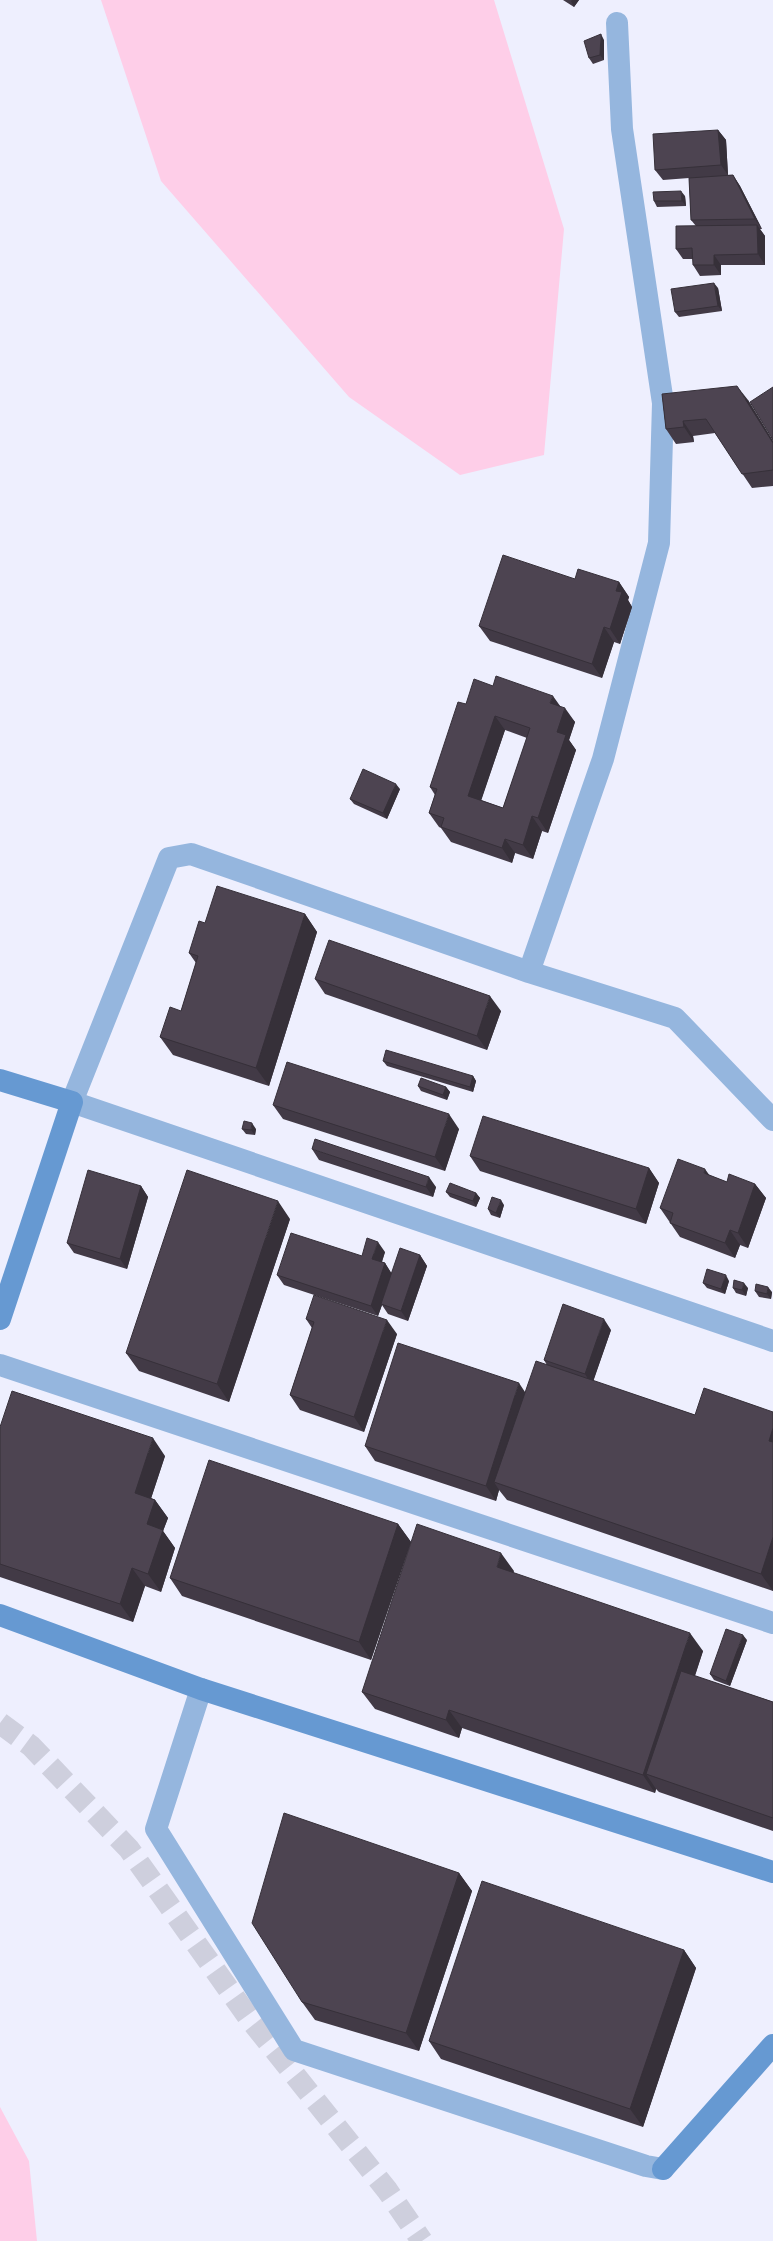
<svg xmlns="http://www.w3.org/2000/svg" width="773" height="2241" viewBox="0 0 773 2241" font-family="Raleway,sans-serif">
  <style>
    .green { fill: #fecee8 }
    .lines { fill: none; stroke-linecap: round; stroke-linejoin: round }
    .secondary-tunnel { stroke: #cecfdd; stroke-width: 22; stroke-dasharray: 22 11; stroke-linecap: butt }
    .street { stroke: #95b6de; stroke-width: 22 }
    .secondary { stroke: #6699d2; stroke-width: 22 }
    .wall { fill: #423a46; fill-rule: evenodd }
    .shaded-wall { fill: #363039 }
    .building { fill: #4d4451; stroke: #363039; fill-rule: evenodd }
  </style>
  <rect width="100%" height="100%" fill="#eeeffe"/>
  <path class="green" d="M101,0H494L564,229L544,455L460,475L349,397L161,181Z
    M0,2107L29,2161L37,2241H0Z"/>
  <g class="lines">
    <path class="secondary-tunnel" d="M0,1723L31,1746L129,1849L249,2018L387,2190L422,2241"/>
    <path class="street" d="M529,972L603,759L659,543L663,403L622,129L617,23
      M773,1120L675,1018L529,972L191,854L169,858L72,1102L773,1341
      M0,1365L773,1623
      M201,1689L156,1829L294,2050L646,2166L663,2169"/>
    <path class="secondary" d="M0,1080L72,1102L0,1319
      M0,1615L201,1689L773,1872
      M663,2169L773,2045"/>
  </g>
  <path class="wall" d="M563,0H579L574,7Z
    M604,40V60L593,64L589,58Z
    M718,130L726,140L728,175H733L740,186L762,229H760L765,236V265H721V275L700,276L693,265V259H683L676,249L696,226L691,220L689,178L663,180L655,170Z
    M685,196L686,206L657,207L654,201Z
    M718,288L722,311L679,317L675,312Z
    M662,394L748,400L773,441V486L752,488L715,433L693,436L694,442L676,444L666,429Z
    M575,579L619,582L629,597L628,600L632,607L620,644L614,642L602,678L490,641L479,626Z
    M493,686L560,706L575,722L569,740L576,750L548,833L542,831L533,859L515,853L512,863L451,842L441,828L439,827L429,813L435,795L430,787L466,704ZM505,730L527,738L503,808L481,800Z
    M400,789L387,819L354,804L350,799Z
    M305,914L317,932L269,1086L173,1055L160,1037L181,1011L196,963L189,953L205,923Z
    M315,979L501,1011L487,1050L325,994Z
    M383,1061L473,1076L476,1081L473,1092L387,1066Z
    M418,1086L446,1087L450,1092L447,1100L421,1091Z
    M273,1105L459,1129L445,1171L283,1119Z
    M242,1129H256L255,1135L246,1134Z
    M312,1149L436,1187L433,1197L319,1160Z
    M470,1156L649,1168L659,1183L646,1224L480,1171Z
    M709,1175L727,1182L755,1184L766,1198L748,1248L740,1245L735,1258L680,1237L660,1208Z
    M141,1186L148,1197L127,1269L74,1253L67,1243Z
    M446,1192L476,1193L480,1198L476,1207L450,1197Z
    M504,1205L500,1218L491,1215L488,1209Z
    M290,1219L229,1402L139,1371L126,1353Z
    M385,1252L382,1262L385,1263L391,1273L420,1255L427,1266L408,1321L388,1314L382,1305L378,1316L284,1285L277,1275L362,1256Z
    M729,1281L725,1294L707,1288L703,1283Z
    M733,1288H748L746,1296L736,1293Z
    M755,1291L772,1292L771,1299L759,1297Z
    M306,1319L397,1334L364,1432L300,1410L290,1395L312,1328Z
    M611,1330L593,1381L695,1415L773,1412V1591L507,1500L499,1490L496,1501L375,1461L365,1446L525,1392L547,1365L544,1360Z
    M0,1427L165,1456L151,1498L155,1500L168,1518L163,1531L175,1548L161,1592L145,1586L133,1622L0,1577Z
    M398,1524L411,1542L371,1660L182,1596L170,1578Z
    M514,1571L513,1573L703,1651L695,1676L773,1702V1831L659,1792L656,1789L655,1793L462,1728L459,1738L375,1709L362,1692Z
    M747,1640L730,1686L714,1680L710,1674Z
    M459,1873L472,1891L419,2051L315,2020L302,2002Z
    M684,1950L696,1968L643,2127L441,2059L429,2041Z"/>
  <path class="shaded-wall" d="M572,0H579L574,7L571,1Z
    M601,34L604,40V60L600,55Z
    M718,130L726,140L728,175L721,165Z
    M733,175L740,186L762,229L755,219Z
    M681,191L685,196L686,206L682,201Z
    M757,225L765,236V265L758,254Z
    M714,255L721,265V275L714,265Z
    M714,283L718,288L722,311L718,306Z
    M737,386L748,400L773,441V443Z
    M683,421L693,436L694,442L684,427Z
    M619,582L629,597L628,600L632,607L620,644L610,629L616,591Z
    M604,627L614,642L602,678L592,664Z
    M553,696L563,710L550,703Z
    M565,708L575,722L569,740L576,750L548,833L538,818L557,732Z
    M495,716L505,730L478,810L468,796Z
    M396,784L400,789L387,819L383,813Z
    M532,816L542,831L533,859L523,845Z
    M505,839L515,853L512,863L502,848Z
    M305,914L317,932L269,1086L256,1068Z
    M490,996L501,1011L487,1050L477,1036Z
    M473,1076L476,1081L473,1092L470,1087Z
    M446,1087L450,1092L447,1100L443,1095Z
    M449,1114L459,1129L445,1171L435,1157Z
    M252,1123L256,1129L255,1135L251,1130Z
    M649,1168L659,1183L646,1224L636,1209Z
    M705,1169L715,1183L704,1173Z
    M429,1177L436,1187L433,1197L426,1187Z
    M755,1184L766,1198L748,1248L738,1233Z
    M141,1186L148,1197L127,1269L120,1259Z
    M476,1193L480,1198L476,1207L473,1201Z
    M501,1200L504,1205L500,1218L496,1213Z
    M278,1201L290,1219L229,1402L217,1384Z
    M730,1230L740,1245L735,1258L725,1243Z
    M378,1242L385,1252L379,1270L372,1259Z
    M420,1255L427,1266L408,1321L401,1311Z
    M385,1263L392,1274L381,1304L382,1305L378,1316L371,1306Z
    M726,1275L729,1281L725,1294L721,1289Z
    M744,1283L748,1288L746,1296L742,1290Z
    M768,1287L772,1292L771,1299L767,1294Z
    M604,1319L611,1330L592,1385L585,1374Z
    M387,1320L397,1334L364,1432L354,1417Z
    M519,1383L529,1398L494,1482L499,1490L496,1501L486,1486Z
    M773,1428V1447L769,1441Z
    M153,1438L165,1456L147,1511L135,1493Z
    M155,1500L168,1518L163,1531L175,1548L161,1592L148,1574L147,1524Z
    M398,1524L411,1542L371,1660L359,1642Z
    M773,1537V1591L761,1574Z
    M501,1553L514,1571L509,1585L497,1567Z
    M132,1568L145,1586L133,1622L120,1604Z
    M690,1633L703,1651L660,1779L646,1774L656,1789L655,1793L643,1775Z
    M743,1635L747,1640L730,1686L726,1681Z
    M449,1710L462,1728L459,1738L446,1720Z
    M459,1873L472,1891L419,2051L406,2033Z
    M684,1950L696,1968L643,2127L630,2109Z"/>
  <path class="building" d="M601,34L600,55L589,58L584,41Z
    M718,130L721,165L655,170L653,134Z
    M733,175L755,219L691,220L689,178Z
    M681,191L682,201H654L653,192Z
    M757,225L758,254L714,255V265H693L692,248L676,249V226Z
    M714,283L718,306L675,312L671,289Z
    M737,386L773,443V470L742,474L706,419L683,421L684,427L666,429L662,394Z
    M773,387V440L750,402Z
    M503,555L575,579L578,569L619,582L616,591L622,592L610,629L604,627L592,664L479,626Z
    M496,676L553,696L550,703L565,708L557,732L566,735L538,818L532,816L523,845L505,839L502,848L441,827L444,818L429,813L437,789L430,787L458,702L466,704L474,679L493,686ZM495,716L530,728L503,808L468,796Z
    M363,769L396,784L383,813L350,799Z
    M217,886L305,914L256,1068L160,1037L170,1007L181,1011L198,956L189,953L199,921L205,923Z
    M329,940L490,996L477,1036L315,979Z
    M386,1050L473,1076L470,1087L383,1061Z
    M287,1062L449,1114L435,1157L273,1105Z
    M421,1078L446,1087L443,1095L418,1086Z
    M483,1116L649,1168L636,1209L470,1156Z
    M244,1121L252,1123L251,1130L242,1129Z
    M315,1139L429,1177L426,1187L312,1149Z
    M678,1159L705,1169L704,1173L727,1182L729,1174L755,1184L738,1233L730,1230L725,1243L670,1223L673,1213L660,1208Z
    M88,1170L141,1186L120,1259L67,1243Z
    M187,1170L278,1201L217,1384L126,1353Z
    M450,1183L476,1193L473,1201L446,1192Z
    M492,1197L501,1200L496,1213L488,1209Z
    M291,1233L362,1256L367,1238L378,1242L372,1259L385,1263L371,1306L277,1275Z
    M400,1248L420,1255L401,1311L381,1304Z
    M707,1269L726,1275L721,1289L703,1283Z
    M734,1280L744,1283L742,1290L733,1288Z
    M756,1284L768,1287L767,1294L755,1291Z
    M314,1295L387,1320L354,1417L290,1395L314,1322L306,1319Z
    M563,1304L604,1319L585,1374L544,1360Z
    M398,1343L519,1383L486,1486L365,1446Z
    M536,1361L695,1415L704,1388L773,1412V1428L769,1441L773,1442V1537L761,1574L494,1482Z
    M12,1391L153,1438L135,1493L155,1500L147,1524L163,1530L148,1574L132,1568L120,1604L0,1564V1427Z
    M209,1460L398,1524L359,1642L170,1578Z
    M417,1524L501,1553L497,1567L690,1633L643,1775L449,1710L446,1720L362,1692Z
    M726,1629L743,1635L726,1681L710,1674Z
    M681,1671L773,1702V1818L646,1774Z
    M284,1813L459,1873L406,2033L302,2002L252,1923Z
    M482,1881L684,1950L630,2109L429,2041Z"/>
</svg>
